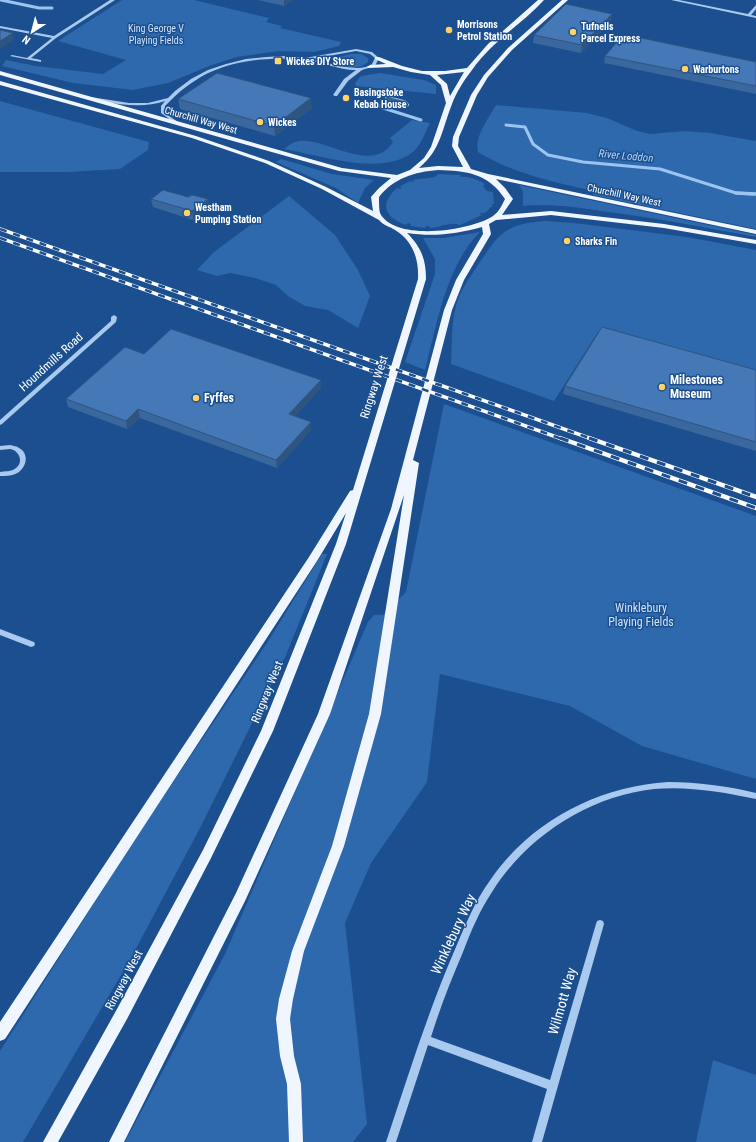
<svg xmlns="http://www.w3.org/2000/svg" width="756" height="1142" viewBox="0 0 756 1142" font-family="'Roboto Condensed',sans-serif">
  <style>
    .green { fill: #2e69ad }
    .water { fill: #3c6290; stroke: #9cc4f0 }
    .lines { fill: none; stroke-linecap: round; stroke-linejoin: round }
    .stream-far1 { stroke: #9cc4f0; stroke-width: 3 }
    .stream { stroke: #9cc4f0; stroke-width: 3.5 }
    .minor { fill: #a9c9ee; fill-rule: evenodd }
    .major { fill: #f0f6ff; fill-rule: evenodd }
    .rail-far1-casing { stroke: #fff; stroke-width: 3.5 }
    .rail-casing { stroke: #fff; stroke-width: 4.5 }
    .rail-far1 { stroke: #1b4f8f; stroke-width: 2.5; stroke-dasharray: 7; stroke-linecap: butt }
    .rail { stroke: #1b4f8f; stroke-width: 3; stroke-dasharray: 9; stroke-linecap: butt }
    .wall { fill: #3a679d }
    .shaded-wall { fill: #305480 }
    .building { fill: #4478b7; stroke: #305480 }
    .poi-dot { fill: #ffd166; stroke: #1b4f8f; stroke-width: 1.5 }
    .labels { text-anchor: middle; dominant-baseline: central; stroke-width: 3; stroke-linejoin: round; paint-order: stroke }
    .far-poi-label { font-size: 10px; font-weight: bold; fill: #fff; stroke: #1b4f8f; text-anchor: start }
    .far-park-label { font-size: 10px; fill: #cfe3fa; stroke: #1b4f8f }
    .far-street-label { font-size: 10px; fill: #fff; stroke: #1b4f8f }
    .far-water-label { font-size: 11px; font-style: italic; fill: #b5d3f5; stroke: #1b4f8f }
    .street-label { font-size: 12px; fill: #fff; stroke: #1b4f8f }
    .poi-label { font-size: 12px; font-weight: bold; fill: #fff; stroke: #1b4f8f; text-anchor: start }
    .park-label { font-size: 12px; fill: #cfe3fa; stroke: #1b4f8f }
    .near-street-label { font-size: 14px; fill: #fff; stroke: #1b4f8f }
  </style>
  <rect width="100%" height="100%" fill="#1b4f8f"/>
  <path class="green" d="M122,0H194L269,18L266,22L282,26L280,28L341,42L339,46L314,52L279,51L237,57L209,66L168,83L133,90L73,83L2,66L6,60L36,66L103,74L126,60L58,41Z
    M351,54H361L368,58V62C361,69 346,69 338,62L339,57Z
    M380,73L424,80L436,85V94L356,86L355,83L361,76Z
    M0,101L149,142L148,150L120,169L68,172H0Z
    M496,105L587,113L607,118L637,131L650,134L685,131L710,133L756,141V229L593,195V191C553,182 512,173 478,152C474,137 488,119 496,105Z
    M412,120L430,123C425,133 421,145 413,152C382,177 319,155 284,149C287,147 291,143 295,142C321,133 371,177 393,142L390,138Z
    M281,159L332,174L374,180L365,188L358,203L336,188L276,162Z
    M438,174L461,175L460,177C468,176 477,179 485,184L483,186L487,191L493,192L494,204L489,205H493L485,213H479L482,215L460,225C450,221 440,228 430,228L429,226H426L425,228L410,226L411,224L408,223L406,225C384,217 379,204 397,188L400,189L402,188L399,187L410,181L414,182L413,180C421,178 427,179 435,177Z
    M519,185L756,235V237C707,228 658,218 608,212C580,208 551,203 523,206V192Z
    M289,196L335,235L358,270L370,296L358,328L328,310L305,306L288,296L276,285L255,278L230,273L217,276L197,270L214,252Z
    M545,221L574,223L687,237L756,250V377L598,332L554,401L451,364C452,345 451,324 456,306C460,291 468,280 476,268C498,235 503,224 545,221Z
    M480,232C446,266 437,324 425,370L405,362L435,274V259L423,238H444Z
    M444,404L756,516V779L642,746L570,706L440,674L427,782L371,863L345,923L367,1124L353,1142H125L225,954L368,622L374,615H383L406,592Z
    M322,554H327L286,655L199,830L131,958L23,1142H0V1051L138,834L267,643Z
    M713,1060L756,1075V1142H696Z"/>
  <path class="water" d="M386,96L406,101L409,105L405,108L385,102Z"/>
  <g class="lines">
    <path class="stream-far1" d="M1,0L39,8H52
      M375,103L383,108L421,120
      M506,125L525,127L533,144L548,155L583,162L660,169L736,193L753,194"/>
    <path class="stream" d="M736,193L756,194"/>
    <path class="minor" d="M110,0H115L56,38L31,58L41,60V62L10,56L12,55L27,58L52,38L0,28V26L54,36Z
      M671,0H679L748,14L756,5V9L751,15L756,16V18Z
      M356,49L372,52L379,58L375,66L362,70L348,81L337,96H335L333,95L344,79L356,70C338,70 322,62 305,60C268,56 224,60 193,82C182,89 174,97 165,106V113L178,122V124H176L161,113V106L165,101C145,108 124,105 104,102C99,101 93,100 89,98L91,97L129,103H148L168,98L175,91L191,79L208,70L226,64L246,59L266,57L285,56L305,58ZM356,51L370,54L375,58C374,60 373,62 372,64C360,74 325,62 312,59Z
      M114,315L117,317L116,322L2,424L0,425V420L111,321V317Z
      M10,445C13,446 17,446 19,448C29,453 27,466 19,472C13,476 7,476 0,476V472C5,471 11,472 16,468C24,462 19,450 10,449C7,449 3,450 0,450V446Z
      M0,629L34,642L35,644L34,646L31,647L0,635Z
      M668,782C698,782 727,786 756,793V799C723,792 688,786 654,789C589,796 526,837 492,892C480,910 471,931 463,952C451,980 440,1008 431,1037L550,1080L596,924L597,921L600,920L603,921L604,924L542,1142H532L547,1089L428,1045L396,1142H386C407,1079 427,1015 453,954C464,928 474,902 491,879C531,821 599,786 668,782Z"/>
    <path class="major" d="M538,0H544C521,25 491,42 472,70C464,80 456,93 452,104C442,129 441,150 419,168L438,166L463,167L452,146L453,137L471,95L484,75L508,48L562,0H568L512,50L488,77L477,95L459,137L458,146L471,169L488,174L756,230V234L496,179L505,188L513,199L502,215L551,211L664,224L756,240V244L664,228L551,215L496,220L489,224L491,234L464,280L452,310L413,460L419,463L381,714L344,846L304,951L293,999L290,1019L294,1056L301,1084L303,1142H289L287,1084L280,1056L276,1019L279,999L292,951L332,846L369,714L404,495L330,714L245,901L124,1142H109L236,893L318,714L391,509L444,310L456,280L483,234L482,227C457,234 433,237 407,233C421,247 426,259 426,279L346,544L273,731L211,858L127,1019L58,1142H43L117,1009L203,850L261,731L336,544L346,513L317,561L5,1039L0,1041V1022L309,557L350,491L353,490L418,279C419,259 413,241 395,230C389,226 384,226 379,220L322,189L265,163L192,138L0,85V81L196,136L269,161L326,187L373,211L371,197L379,188L391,178L339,171L0,75V71L342,168L397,175L410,170L424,158L431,147L446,103L441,85L430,75L411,72L393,67L368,68L367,67L370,65L386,64L375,59V57H379L402,66L422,71H445L467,68L488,44ZM464,72L450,96L447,84L437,75ZM438,170C467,171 488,173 505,199C502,205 499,212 493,216C471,231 394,242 380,213C379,209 379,202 379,197C394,178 414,172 438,170Z"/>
    <g class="rail-far1-casing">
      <path id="rail-far1" d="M0,229L592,439
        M0,238L562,439"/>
    </g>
    <g class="rail-casing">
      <path id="rail" d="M560,438L756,508
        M589,438L756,497"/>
    </g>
    <use href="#rail-far1" class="rail-far1"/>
    <use href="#rail" class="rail"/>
  </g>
  <path class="wall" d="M258,0H293L284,6Z
    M611,21L581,53L533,43L534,35Z
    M605,56L756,62V94L604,63Z
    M178,99L312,108L275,136L180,109Z
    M188,197L208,199L209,207L193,220L153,207L151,199Z
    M144,354L321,388L295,416L311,422V430L277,468L140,418L127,429L68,407L66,399Z
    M756,370V451L563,394L565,386Z"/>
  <path class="shaded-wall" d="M284,0H293L284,6Z
    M612,14L611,21L581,53L582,45Z
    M13,33L14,40L0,49V41Z
    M311,98L312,108L275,136L274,126Z
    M208,199L209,207L193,220L192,211Z
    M321,380V388L289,423V414Z
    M138,409L140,418L127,429L126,421Z
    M311,422V430L277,468L276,460Z"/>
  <path class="building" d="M566,4L612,14L582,45L534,35Z
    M0,30L13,33L0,41Z
    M622,36L630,38L632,36L756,62V86L605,56Z
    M217,73L311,98L274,126L178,99Z
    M163,190L188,197L192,195L208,199L192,211L151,199Z
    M602,327L756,370V442L565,386Z
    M171,329L321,380L289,414L311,422L276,460L138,409L126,421L66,399L125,347L144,354Z"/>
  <g class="poi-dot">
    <circle cx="449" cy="30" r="4"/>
    <circle cx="573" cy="32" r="4"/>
    <rect x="274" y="57" width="8" height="8" rx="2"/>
    <circle cx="685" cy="69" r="4"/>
    <circle cx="346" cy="98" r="4"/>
    <circle cx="260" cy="122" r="4"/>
    <circle cx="187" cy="213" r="4"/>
    <circle cx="567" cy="241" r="4"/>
    <circle cx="662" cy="387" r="4"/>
    <circle cx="196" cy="398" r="4"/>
  </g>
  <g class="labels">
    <g class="far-poi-label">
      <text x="457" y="24">Morrisons<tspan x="457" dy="12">Petrol Station</tspan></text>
      <text x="581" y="26">Tufnells<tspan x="581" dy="12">Parcel Express</tspan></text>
      <text x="286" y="61">Wickes DIY Store</text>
      <text x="693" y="69">Warburtons</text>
      <text x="354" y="92">Basingstoke<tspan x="354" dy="12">Kebab House</tspan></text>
      <text x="268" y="122">Wickes</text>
      <text x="195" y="207">Westham<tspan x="195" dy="12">Pumping Station</tspan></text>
      <text x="575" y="241">Sharks Fin</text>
    </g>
    <g class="far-park-label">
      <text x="156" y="28">King George V<tspan x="156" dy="12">Playing Fields</tspan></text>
    </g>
    <g class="far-street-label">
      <text transform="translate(201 120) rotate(16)">Churchill Way West</text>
      <text transform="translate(624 195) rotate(12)">Churchill Way West</text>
    </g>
    <g class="far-water-label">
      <text transform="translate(626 156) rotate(5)">River Loddon</text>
    </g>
    <g class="street-label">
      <text transform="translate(51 362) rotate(-42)">Houndmills Road</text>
      <text transform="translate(374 387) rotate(-72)">Ringway West</text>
      <text transform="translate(267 692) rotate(-68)">Ringway West</text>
      <text transform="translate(124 980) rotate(-62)">Ringway West</text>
    </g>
    <g class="poi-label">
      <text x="670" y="380">Milestones<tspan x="670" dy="14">Museum</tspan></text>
      <text x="204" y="398">Fyffes</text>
    </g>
    <g class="park-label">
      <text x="641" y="608">Winklebury<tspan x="641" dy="14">Playing Fields</tspan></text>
    </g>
    <g class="near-street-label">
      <text transform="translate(453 934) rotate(-65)">Winklebury Way</text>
      <text transform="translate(562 1001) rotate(-74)">Wilmott Way</text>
    </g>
  </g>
  <g transform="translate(32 32) rotate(216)" stroke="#1b4f8f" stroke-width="3" paint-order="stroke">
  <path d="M0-3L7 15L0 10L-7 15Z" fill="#ffffff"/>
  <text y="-6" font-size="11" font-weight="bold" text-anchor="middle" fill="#ffffff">N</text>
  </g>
</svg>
